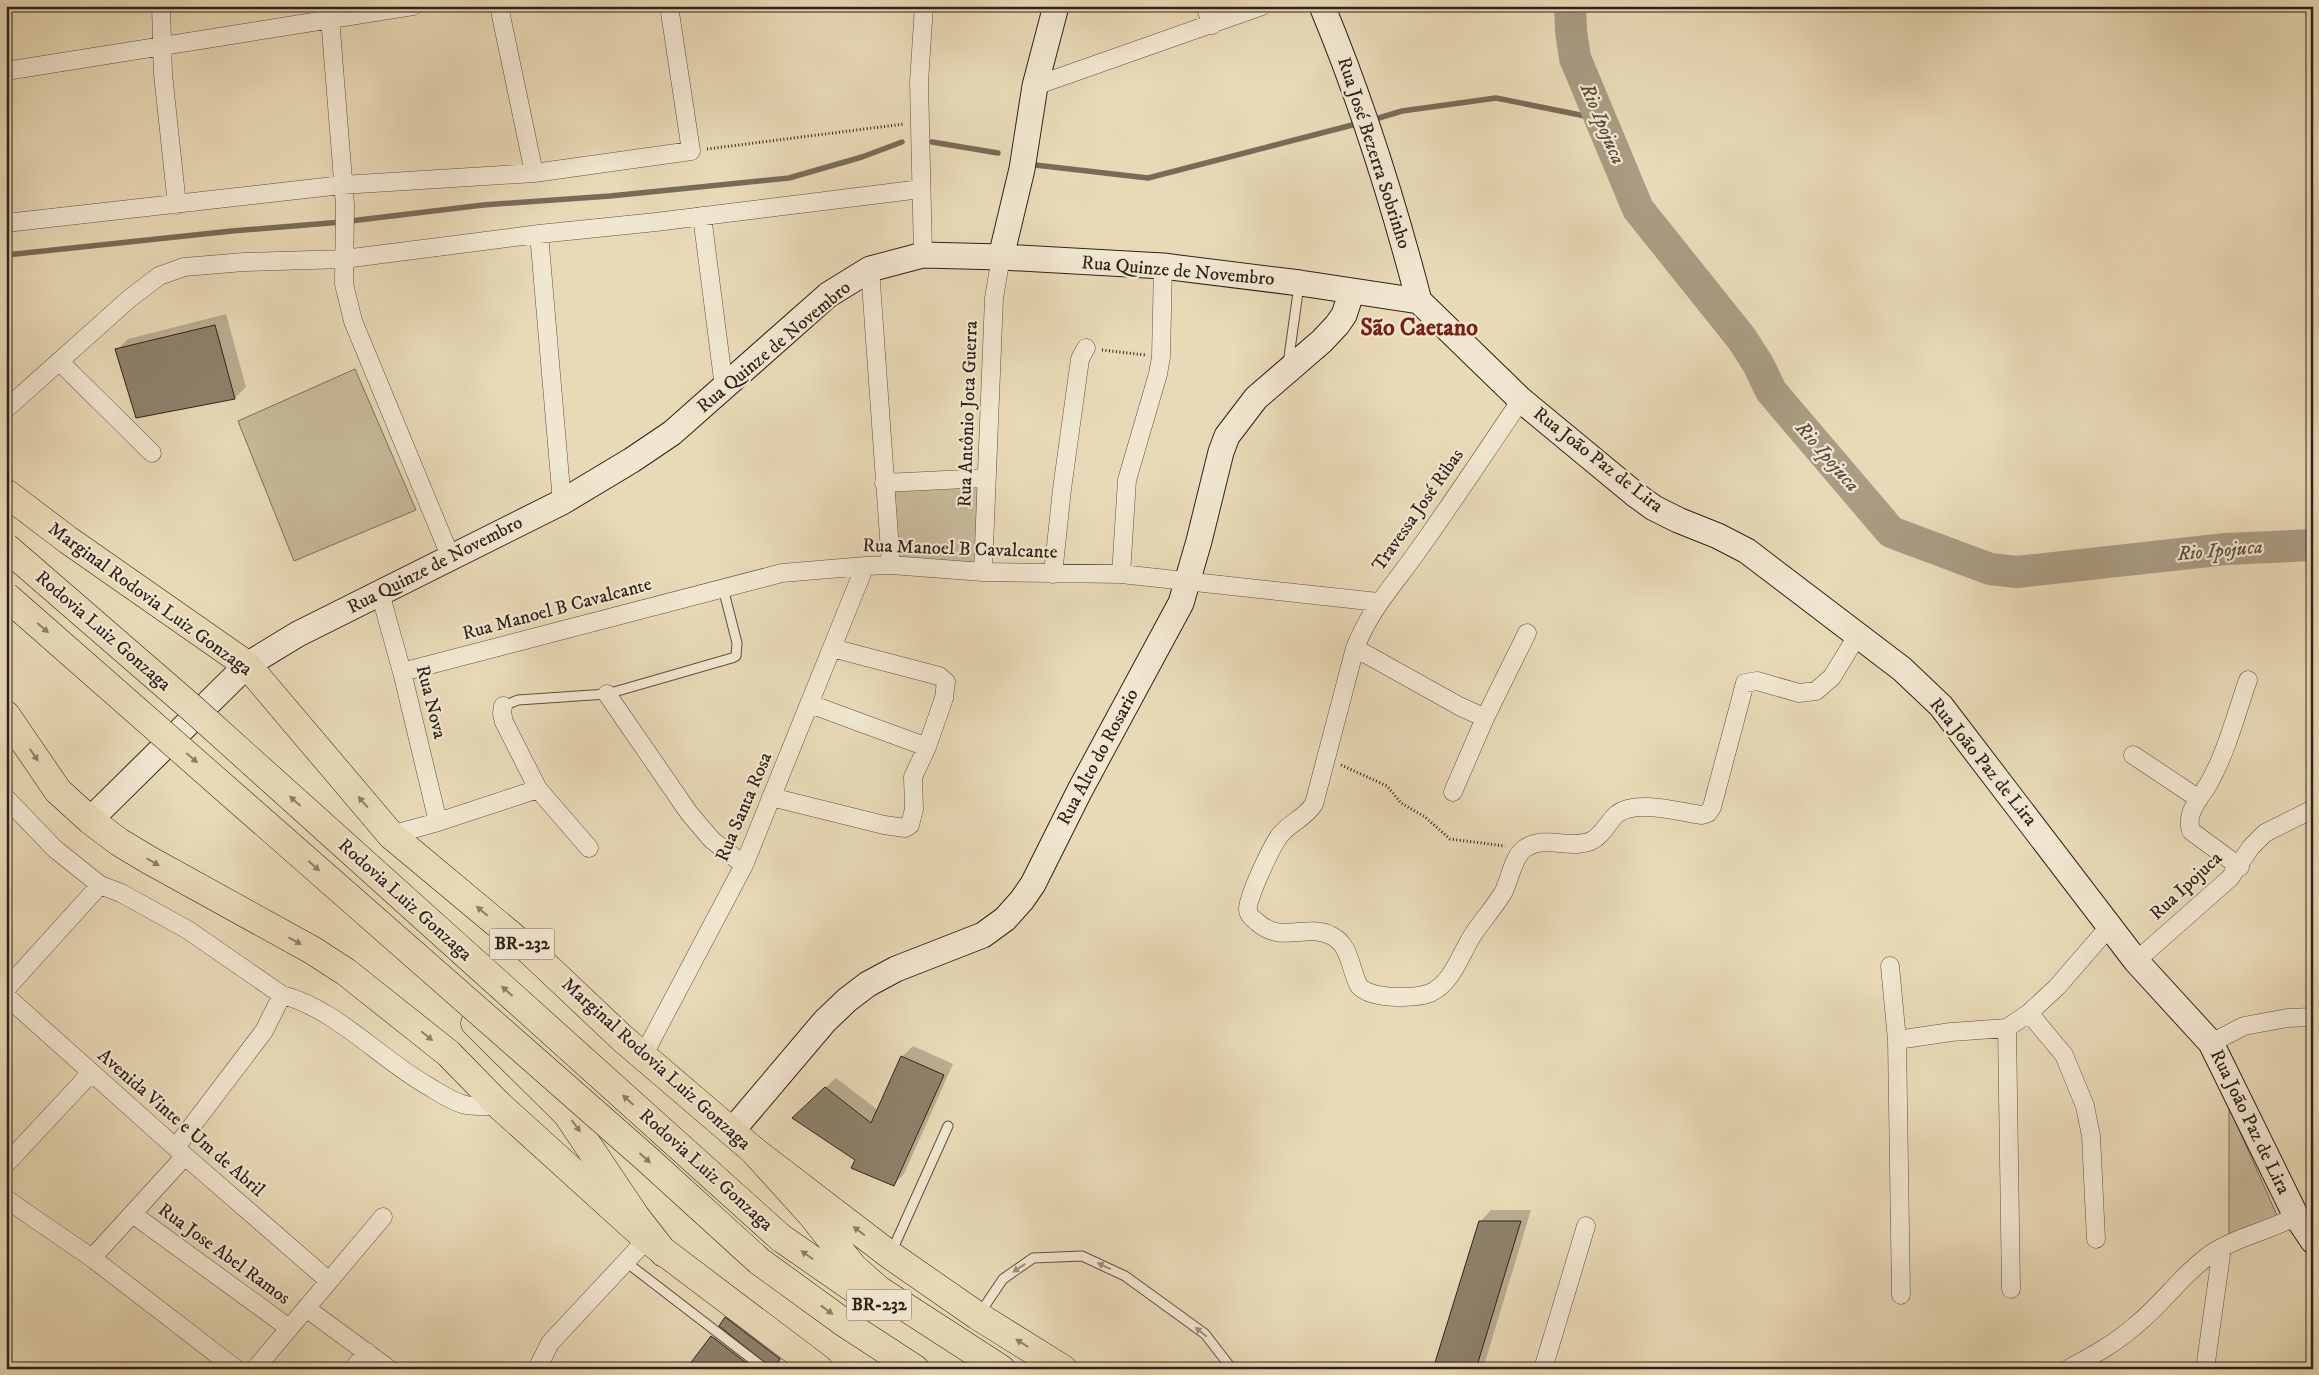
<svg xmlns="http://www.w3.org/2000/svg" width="2319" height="1375" viewBox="0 0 2319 1375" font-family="'IM FELL DW Pica',serif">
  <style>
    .green { fill: #c9bb9c; stroke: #7a6f5b }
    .shadow { fill: #0003 }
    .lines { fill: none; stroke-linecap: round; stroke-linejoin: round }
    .stream { stroke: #776c58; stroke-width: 5.5 }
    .river { stroke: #a99c82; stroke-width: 32 }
    .building { fill: #8e826c; stroke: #2c231a }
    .lane-casing { stroke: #5b5141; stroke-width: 11 }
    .street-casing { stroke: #5b5141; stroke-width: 19 }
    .secondary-casing { stroke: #2c231a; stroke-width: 27 }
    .primary-casing { stroke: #2c231a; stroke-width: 29 }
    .highway-casing { stroke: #2c231a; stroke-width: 29 }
    .path { stroke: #2c231a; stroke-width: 3; stroke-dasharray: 1 2.5; stroke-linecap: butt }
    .lane { stroke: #f1e7d0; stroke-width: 9 }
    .street { stroke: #f1e7d0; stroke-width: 18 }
    .secondary { stroke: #f1e7d0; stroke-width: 25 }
    .primary { stroke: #e9dab7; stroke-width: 28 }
    .highway { stroke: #e9dab7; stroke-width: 28 }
    .highway-bridge-casing { stroke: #2c231a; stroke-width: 29; stroke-linecap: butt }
    .highway-bridge { stroke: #e9dab7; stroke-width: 28 }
    .oneway { fill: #8a7e68 }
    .oneway2 { fill: #988f7e }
    .labels { text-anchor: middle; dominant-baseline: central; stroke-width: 4.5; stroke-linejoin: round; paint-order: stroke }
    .shield { fill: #f1e7d0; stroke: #675e51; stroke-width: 1 }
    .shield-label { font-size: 18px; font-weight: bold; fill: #2c231a }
    .street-label { font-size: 19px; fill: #2c231a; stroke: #f1e7d0 }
    .water-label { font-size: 20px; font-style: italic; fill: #584d3e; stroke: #f1e7d0 }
    .district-label { font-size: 24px; font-weight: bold; fill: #7a1f14; stroke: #f1e7d0 }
  </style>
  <rect width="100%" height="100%" fill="#e9dab7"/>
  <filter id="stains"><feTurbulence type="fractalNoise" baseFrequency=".004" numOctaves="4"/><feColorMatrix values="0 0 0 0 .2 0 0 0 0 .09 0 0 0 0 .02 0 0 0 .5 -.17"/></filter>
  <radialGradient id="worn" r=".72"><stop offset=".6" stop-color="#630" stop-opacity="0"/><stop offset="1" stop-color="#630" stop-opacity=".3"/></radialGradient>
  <path class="green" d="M355,369L416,510L294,561L238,421Z
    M983,485L979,567L895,562L890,491Z
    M2229,1107L2279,1220L2229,1235Z"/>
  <path class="shadow" d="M226,314L246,387L235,398L117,350L128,339Z
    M913,1046L953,1064L904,1174L893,1185L804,1108L836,1078L878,1110L902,1057Z
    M1491,1210H1531L1483,1369H1435L1480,1222Z
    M737,1307L790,1348L774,1369H688L722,1326L726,1318Z"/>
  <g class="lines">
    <path class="stream" d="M1372,120L1402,111L1496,98L1600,119
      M932,142L998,153
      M1035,165L1148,178L1360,123
      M6,255L232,231L342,222L483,205L610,196L789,178L862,157L902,142"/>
    <path class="river" d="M1570,6L1571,31L1575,58L1638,209L1742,339L1758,364L1771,391L1891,532L1990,569L2017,572L2226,549L2313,545"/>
  </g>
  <path class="building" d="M215,325L235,399L136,418L115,349Z
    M901,1056L944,1075L894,1186L851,1168L855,1160L792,1118L825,1087L871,1123Z
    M1479,1221H1521L1476,1369H1433Z
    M725,1317L780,1359L773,1369L719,1326Z
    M711,1336L754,1369H686Z"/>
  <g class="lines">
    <g class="lane-casing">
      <path id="lane" d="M1288,364L1299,285
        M503,706L518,700L607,694L732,658L736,656L737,643L723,588
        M891,1253L948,1126
        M626,1262L765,1369
        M980,1313L1003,1279L1033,1258L1082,1256L1125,1276L1205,1334L1232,1369"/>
    </g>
    <g class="street-casing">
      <path id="street" d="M161,6L163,74L177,205
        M499,6L534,173
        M1205,6L1212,25
        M330,18L345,205L344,284L353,321L451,558
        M6,71L413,6
        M1035,86L1262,6
        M702,216L724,387
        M6,223L342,185L534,173L691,151L669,6
        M539,234L562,502
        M923,255L919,82L924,6
        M870,269L891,565
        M59,361L152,453
        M1521,400C1486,451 1453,502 1417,552C1393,586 1371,608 1355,648L1314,804C1305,818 1291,822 1281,834C1273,843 1246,900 1248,910C1248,915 1253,919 1257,922C1282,945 1307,922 1332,936C1350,945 1350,968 1358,984C1366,1000 1416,999 1430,993C1453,983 1461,952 1474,933C1483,920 1494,907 1503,893C1510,880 1512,859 1524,849C1544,834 1570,850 1591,841C1602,836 1608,822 1617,814C1636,799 1679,812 1702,815L1708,813L1712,807L1745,683L1757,681L1799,693L1816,691L1832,677L1857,636
        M6,409L129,299L159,276L184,267L244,262L344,259L539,234L656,222L921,189
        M884,483L986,478
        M983,572L994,298L1001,257
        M1053,574L1062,489L1080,359L1086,348
        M1121,574L1127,480L1158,374L1161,357L1163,266
        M380,593L402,672L438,822
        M1355,648L1459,706L1485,718
        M402,672L782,573L865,566L891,565L983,572L1121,574L1378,602
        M607,694L689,813L712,840L744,865
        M810,704L927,747
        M503,706L502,713L504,722L538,789L589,848
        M2133,755L2199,799
        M1453,792L1485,718L1527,633
        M771,797L884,825L905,828L910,825L914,809L913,777L927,747L944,698L946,682L939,676L832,648
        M6,798L55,849L100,885L121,893L188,930L282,995L264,1031L176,1147
        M391,835L438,822L538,789
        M2240,867L2191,831C2185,812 2200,799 2209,783C2227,751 2236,714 2248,680
        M2136,961L2230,878L2251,847L2265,833L2313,809
        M1890,966L1897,1040L1901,1295
        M6,989L100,885
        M282,995C335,1008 380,1059 428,1086C440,1093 452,1102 466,1105C476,1107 489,1106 500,1106
        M6,996L185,1156L329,1281
        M2029,1013L2064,1055L2085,1106L2091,1136L2096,1239
        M2007,1028L2011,1289
        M1897,1040L1951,1032L2007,1028L2029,1013L2057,987L2109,927
        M2211,1043L2244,1026L2287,1018L2313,1017
        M643,1056L744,865L865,566
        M6,1164L91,1073
        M6,1199L92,1258L236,1369
        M134,1215L289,1328
        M92,1258L185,1156
        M306,1308L389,1369
        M255,1369L383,1217
        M353,1369L367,1352
        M537,1369L550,1343L647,1239
        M1543,1369L1586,1226
        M2068,1369C2092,1356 2116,1343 2136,1325C2162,1304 2181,1276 2208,1256C2234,1237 2268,1232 2296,1216
        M2205,1369L2222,1248"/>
    </g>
    <g class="secondary-casing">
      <path id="secondary" d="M1322,6C1362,102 1393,201 1419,301
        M1001,257L1022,169L1035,86L1056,6
        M1419,301L1521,400L1636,495L1654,508L1678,520L1718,536L1747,551L1902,669L1941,706L2136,961L2211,1043L2296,1216L2313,1241
        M90,820L247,665L298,634L562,502L632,460L672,433L828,295L870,269L923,255L1001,257L1163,266L1300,283L1419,301
        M731,1132L825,1021L847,1000L868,984L896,969L983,935L1005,919L1022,900L1033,884L1080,790L1181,603L1199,541L1221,452L1227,436L1256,398L1322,341L1337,325L1344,315L1352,291"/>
    </g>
    <g class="primary-casing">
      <path id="primary" d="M6,493L68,540L247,665L391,835L530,951L622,1038L753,1150L890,1255L978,1316L1063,1369
        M6,715L58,791L90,820L119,842L149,860L312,950L346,972L448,1053L500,1106L647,1239L819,1369"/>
    </g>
    <g class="highway-casing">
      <path id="highway" d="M475,1023L567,1114L636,1217L664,1253
        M753,1150L811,1214L853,1267L879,1290L1001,1369
        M781,1238L866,1297
        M759,1261L843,1322L915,1369"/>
    </g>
    <path class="path" d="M707,149L904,124
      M1102,350L1145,355
      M1341,765L1387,786L1401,803L1425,817L1450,839L1505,846"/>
    <use href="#lane" class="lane"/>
    <use href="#street" class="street"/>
    <use href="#secondary" class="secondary"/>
    <use href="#primary" class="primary"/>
    <use href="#highway" class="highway"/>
    <g class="highway-bridge-casing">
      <path id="highway-bridge" d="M6,547L193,709L781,1238
        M6,596L647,1159L759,1261"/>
    </g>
    <use href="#highway-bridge" class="highway-bridge"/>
  </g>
  <defs><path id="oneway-solid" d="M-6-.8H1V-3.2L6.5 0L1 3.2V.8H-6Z" transform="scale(1.25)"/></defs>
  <g class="oneway">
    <use href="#oneway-solid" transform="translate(43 628) rotate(41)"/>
    <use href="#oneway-solid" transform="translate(34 755) rotate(56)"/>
    <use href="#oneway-solid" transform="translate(192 758) rotate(41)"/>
    <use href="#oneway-solid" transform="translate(295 801) rotate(-138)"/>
    <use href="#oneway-solid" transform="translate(363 802) rotate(-131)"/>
    <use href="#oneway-solid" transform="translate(153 862) rotate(30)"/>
    <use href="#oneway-solid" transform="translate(314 866) rotate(41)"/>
    <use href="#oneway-solid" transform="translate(482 911) rotate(-140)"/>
    <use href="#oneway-solid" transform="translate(295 941) rotate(28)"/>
    <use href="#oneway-solid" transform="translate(507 991) rotate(-138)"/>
    <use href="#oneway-solid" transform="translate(427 1036) rotate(39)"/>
    <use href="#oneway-solid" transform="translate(628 1100) rotate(-138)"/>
    <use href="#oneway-solid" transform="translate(576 1126) rotate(54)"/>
    <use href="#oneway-solid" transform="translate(645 1158) rotate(42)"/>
    <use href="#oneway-solid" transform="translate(859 1231) rotate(-143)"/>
    <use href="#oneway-solid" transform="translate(807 1255) rotate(-145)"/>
    <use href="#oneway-solid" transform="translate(827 1310) rotate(36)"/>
    <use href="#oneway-solid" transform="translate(1022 1343) rotate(-148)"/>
  </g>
  <g class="oneway2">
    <use href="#oneway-solid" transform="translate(1104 1266) rotate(-155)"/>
    <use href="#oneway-solid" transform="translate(1019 1268) rotate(147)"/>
    <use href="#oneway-solid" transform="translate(1201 1332) rotate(-141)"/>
  </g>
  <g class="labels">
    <g class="shield">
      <rect x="489.5" y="928.5" width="65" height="31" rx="4"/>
      <rect x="846.5" y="1289.5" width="65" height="31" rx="4"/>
    </g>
    <g class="shield-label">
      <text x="522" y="944">BR-232</text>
      <text x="879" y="1305">BR-232</text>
    </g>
    <g class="street-label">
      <text transform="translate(1374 153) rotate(72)">Rua José Bezerra Sobrinho</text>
      <text transform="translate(1178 271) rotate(5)">Rua Quinze de Novembro</text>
      <text transform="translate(774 347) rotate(-40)">Rua Quinze de Novembro</text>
      <text transform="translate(968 414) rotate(-88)">Rua Antônio Jota Guerra</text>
      <text transform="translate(1598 460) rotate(38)">Rua João Paz de Lira</text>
      <text transform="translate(1418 510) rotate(-55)">Travessa José Ribas</text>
      <text transform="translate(960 549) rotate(2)">Rua Manoel B Cavalcante</text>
      <text transform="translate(435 565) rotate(-27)">Rua Quinze de Novembro</text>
      <text transform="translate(150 599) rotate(36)">Marginal Rodovia Luiz Gonzaga</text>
      <text transform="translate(557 609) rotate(-15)">Rua Manoel B Cavalcante</text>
      <text transform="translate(103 631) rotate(41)">Rodovia Luiz Gonzaga</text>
      <text transform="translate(431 702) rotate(76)">Rua Nova</text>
      <text transform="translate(1098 757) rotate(-62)">Rua Alto do Rosario</text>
      <text transform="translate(1983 762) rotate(51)">Rua João Paz de Lira</text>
      <text transform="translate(744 807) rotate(-67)">Rua Santa Rosa</text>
      <text transform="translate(2186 886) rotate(-43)">Rua Ipojuca</text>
      <text transform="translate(405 900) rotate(42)">Rodovia Luiz Gonzaga</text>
      <text transform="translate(656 1064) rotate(42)">Marginal Rodovia Luiz Gonzaga</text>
      <text transform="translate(2250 1122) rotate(64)">Rua João Paz de Lira</text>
      <text transform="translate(181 1123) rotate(41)">Avenida Vinte e Um de Abril</text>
      <text transform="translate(706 1170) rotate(42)">Rodovia Luiz Gonzaga</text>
      <text transform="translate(224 1254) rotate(36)">Rua Jose Abel Ramos</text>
    </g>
    <g class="water-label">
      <text transform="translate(1602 124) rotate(67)">Rio Ipojuca</text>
      <text transform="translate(1827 457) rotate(49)">Rio Ipojuca</text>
      <text transform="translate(2220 551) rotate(-5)">Rio Ipojuca</text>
    </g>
    <g class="district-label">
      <text x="1419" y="328">São Caetano</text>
    </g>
  </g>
  <rect width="2319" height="1375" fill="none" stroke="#e9dab7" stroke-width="25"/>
  <rect x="8" y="8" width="2304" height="1360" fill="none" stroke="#2c231a" stroke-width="2.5"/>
  <rect x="12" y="12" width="2294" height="1350" fill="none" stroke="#2c231a"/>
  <rect width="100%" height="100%" filter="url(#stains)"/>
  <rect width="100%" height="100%" fill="url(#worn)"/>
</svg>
